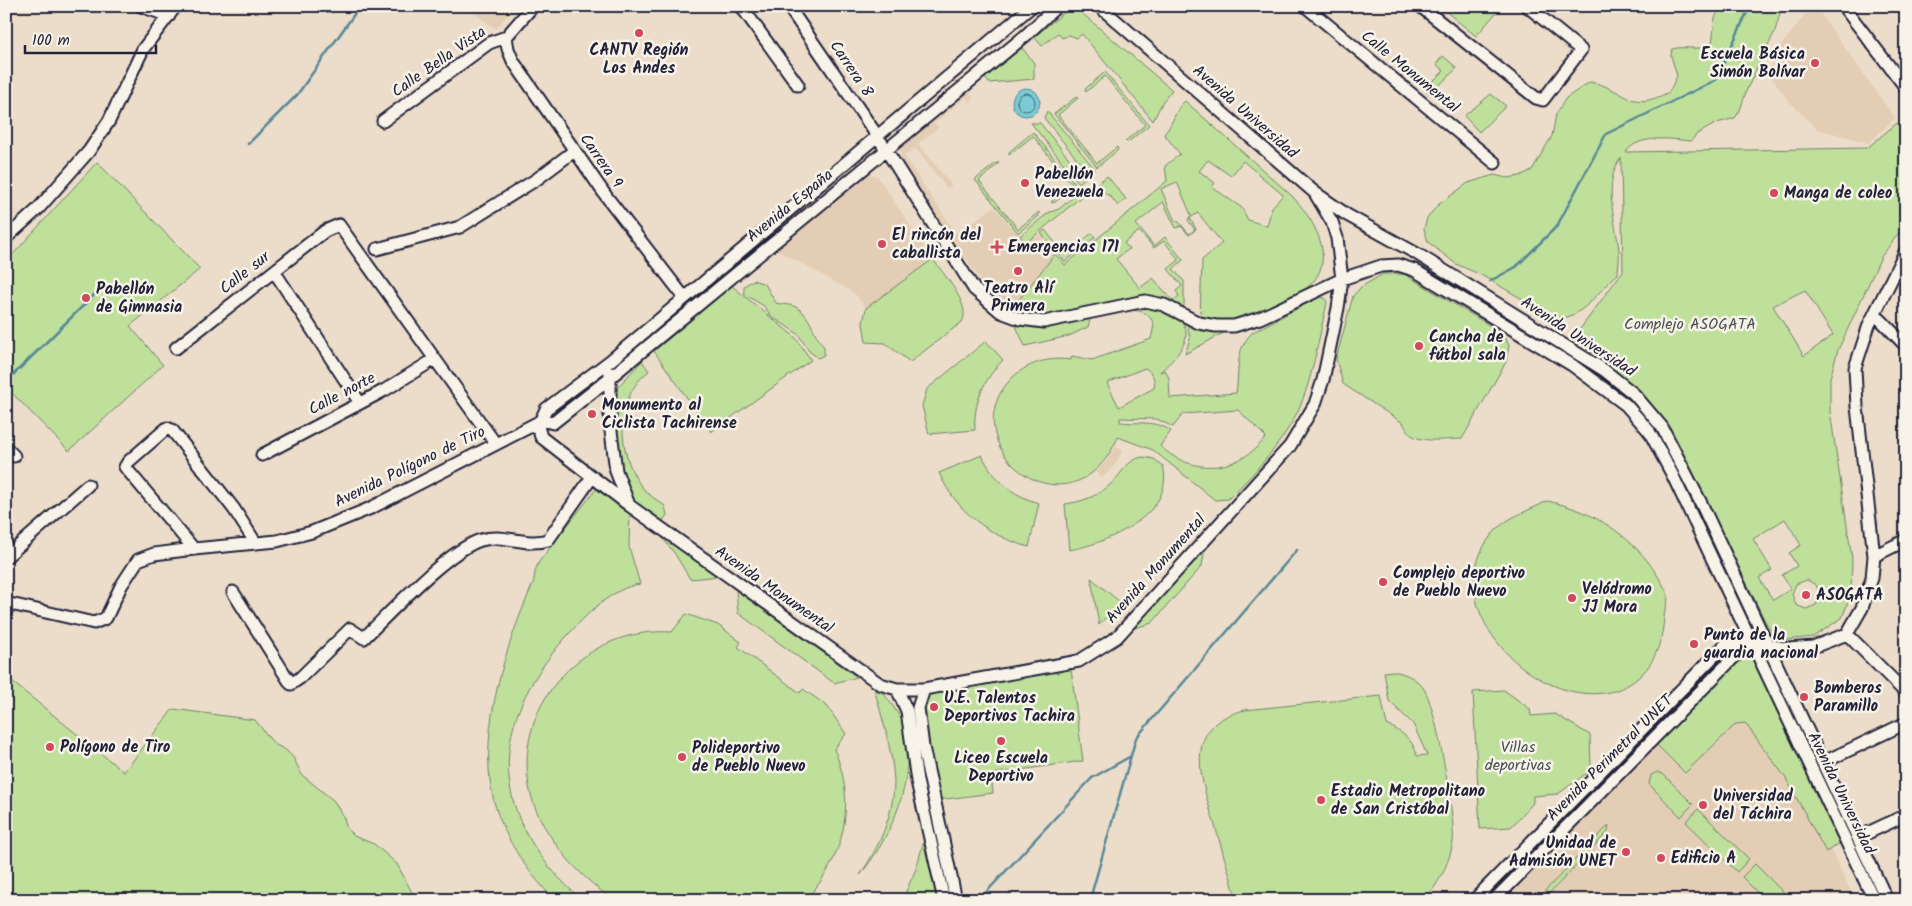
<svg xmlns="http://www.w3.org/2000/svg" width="1912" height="906" viewBox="0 0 1912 906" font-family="Kalam,sans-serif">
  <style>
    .built { fill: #e4cdb5 }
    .green { fill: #bfe09a; stroke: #70816a; fill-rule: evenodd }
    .water { fill: #7acbd4; stroke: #578797 }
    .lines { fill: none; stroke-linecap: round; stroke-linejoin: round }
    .shore { stroke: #456678; stroke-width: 1 }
    .stream { stroke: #578797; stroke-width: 2.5 }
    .minor-casing { stroke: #22223b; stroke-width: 15 }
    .minor { stroke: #f7f3e8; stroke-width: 11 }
    .poi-dot { fill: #d1495b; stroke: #f7f3e8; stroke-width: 2 }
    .labels { text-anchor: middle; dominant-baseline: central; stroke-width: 5; stroke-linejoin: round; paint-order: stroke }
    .poi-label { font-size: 16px; font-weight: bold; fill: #22223b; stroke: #f7f3e8; text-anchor: start }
    .street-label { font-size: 16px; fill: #22223b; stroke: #f7f3e8 }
    .park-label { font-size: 16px; fill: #495253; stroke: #f7f3e8 }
  </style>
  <rect width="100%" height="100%" fill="#ecddca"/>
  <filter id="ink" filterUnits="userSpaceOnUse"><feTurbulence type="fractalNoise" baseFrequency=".02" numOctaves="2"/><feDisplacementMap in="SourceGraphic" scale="10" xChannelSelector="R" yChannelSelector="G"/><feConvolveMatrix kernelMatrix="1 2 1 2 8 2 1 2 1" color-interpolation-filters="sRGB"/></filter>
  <g filter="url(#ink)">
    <path class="built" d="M464,6H515L496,29Z
      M1812,6H1815L1895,118L1869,143L1817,129L1789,101L1769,75L1776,52Z
      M969,92L973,97L971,103L966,97L935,123L939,127L918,144L951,184L950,188L946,187L915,148L904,156L956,233L994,207L1026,244L1039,235L1055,254L1010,311L989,293L902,164L900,149Z
      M868,174L877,176L933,259L866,308L854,293L777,250Z
      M1115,447L1123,450L1114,466L1101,479L1096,471L1107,460Z
      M1742,661L1855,900H1500L1643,754Z"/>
    <path class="green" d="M1439,6H1502L1476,36Z
      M1721,6H1782L1775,31L1747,89L1740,110L1735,118L1717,123L1697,134L1691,141C1671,139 1639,134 1626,152L1867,148L1897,123L1906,133V223L1881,257L1838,350L1830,378V411L1852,559L1851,594L1842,618L1813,637L1786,640L1776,636L1767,625L1687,460L1665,424L1634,387L1599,357L1572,340L1623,271L1621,158C1602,183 1616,222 1619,250C1620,258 1618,266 1618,274C1599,289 1582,321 1555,318L1481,275L1456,264L1428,242L1424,229L1427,218L1438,205L1468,183L1494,175L1507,178L1520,176L1532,170L1552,136L1556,114L1566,98L1590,82C1626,88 1628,114 1669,92L1677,76L1671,56L1672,49C1686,45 1698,52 1712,44L1715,18ZM1805,290L1833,335L1804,356L1773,306ZM1785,519L1801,545L1789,553L1797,566L1782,575L1791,589L1773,600L1759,578L1772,570L1753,539ZM1807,580L1816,585L1820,595L1816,605L1806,609L1796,605L1792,594L1796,584Z
      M1077,9L1172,90L1163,101L1153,121L1082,34L1077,38L1069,35L1062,38L1058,33L1042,46L1034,37L1067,10Z
      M1022,48L1034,63V79L989,83L985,78Z
      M1443,56L1457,68L1430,94L1424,89L1444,71L1436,64Z
      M1105,72L1149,125L1128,142L1125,141L1145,125L1105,76L1086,92L1085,89Z
      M1491,94L1506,106L1479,132L1464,116Z
      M1076,97L1078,98L1058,115L1097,163L1117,147L1118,150L1097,167L1054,114Z
      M1185,101L1292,196C1312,217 1337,256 1312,283C1304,292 1290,297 1280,303C1266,311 1250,320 1234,322C1223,323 1210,320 1200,319L1202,260L1222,243L1198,213L1190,218L1196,229L1189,235L1181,226L1176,228L1163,202L1136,224L1154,246L1165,237L1183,260L1173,269L1184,281V306L1180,310L1165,301L1040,318L1010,311L1055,254L1065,265L1167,181L1165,166L1180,154L1164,134C1174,124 1174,110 1185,101ZM1208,160L1231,176L1243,161L1283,195L1272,207L1267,226L1248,220L1242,208L1212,187L1215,183L1199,171ZM1177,182L1191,215L1188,220L1195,230L1189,234L1178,221H1175L1161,189ZM1139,231L1154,248L1164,241L1179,260L1168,269L1182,286L1176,291L1179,296L1173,301L1153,278L1140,288L1116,259L1129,249L1124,243Z
      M1047,111L1095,169L1089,174L1044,118Z
      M1031,123H1040L1085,178L1079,183Z
      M1033,132L1076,185L1054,203L1051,202L1072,185L1033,136L1009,155V152Z
      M97,162L200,269L130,326L163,365L69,451L6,387V262Z
      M996,163H999L979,181L1018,229L1039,212V216L1018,233L975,180Z
      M1107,176L1126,199L1118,206L1110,196L1093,187Z
      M1079,192L1082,196L1026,243L1020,236L1048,213L1059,209Z
      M1045,230L1065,255L1092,233L1095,237L1065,262L1041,233Z
      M933,259C943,274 972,305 962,322L910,362L885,343L866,342L863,323L866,308Z
      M1383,274H1404L1504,334L1509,346L1506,362L1462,439C1448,439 1420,444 1409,433C1407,431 1405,426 1403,423L1343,384L1336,359L1353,296L1361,287Z
      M753,280L765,284L776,303C783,305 790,304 796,307C812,316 813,335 824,347V355L818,358L809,351L798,334L771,316L764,306L744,294V286Z
      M732,286L795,337L811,360L711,432L654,351Z
      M1319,297L1325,298L1327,303C1318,339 1313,380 1297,413C1281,445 1253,475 1228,499L1215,500L1153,450L1118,437C1070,547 944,442 1014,376C1030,362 1050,357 1071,360L1072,356L1092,360L1151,339L1154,325C1150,313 1141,310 1128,310L1145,301C1155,305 1169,309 1177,316C1200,336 1174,359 1160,372L1165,370L1169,378L1170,398L1236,393C1240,369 1234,350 1253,332ZM1145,368C1152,372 1156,380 1154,388L1119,407L1107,383ZM1238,410L1266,437C1239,473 1192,476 1160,446L1171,431C1155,420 1138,424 1120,422V418L1157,419L1173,427L1183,414Z
      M1091,316L1088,327L1069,336L1025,346L1015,324L1027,320Z
      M1187,323L1197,327L1227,331L1185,354L1190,339Z
      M986,341L1003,360C984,379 973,403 975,430L929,434L922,406L927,389Z
      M642,361L649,371C614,397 617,455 642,487C648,495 657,500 665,506L667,515L659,526L630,507L629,547L640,584C612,588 586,615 567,636C485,727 488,818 582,900H555C526,871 500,833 492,793C479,728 506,645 532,586C535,579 534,571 538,564C542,556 551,548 556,540C571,521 586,502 601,483L629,505L616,471L611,394Z
      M982,455C993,479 1013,496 1039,503L1029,547C989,536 957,512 939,473Z
      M1143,457L1154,459L1163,466C1176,514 1106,544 1069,550L1065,504C1082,502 1098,496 1111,484C1122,474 1127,459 1143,457Z
      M1547,501C1593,510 1635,537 1659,578C1662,583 1668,592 1668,598C1668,604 1664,611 1664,617C1659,699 1586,713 1526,670C1502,653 1479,623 1475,593C1471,564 1485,534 1510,519C1522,512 1535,508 1547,501Z
      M657,531L720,576L690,579L675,554Z
      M1206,540L1202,566L1152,623L1124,631Z
      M1091,578L1120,602L1099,625Z
      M736,590L857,677L834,683L738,613Z
      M686,614L718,625L741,642L738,647L800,693L803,689L827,706L846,734L834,749C857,802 845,859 805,900H614C578,877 536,829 529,786C514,701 587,626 672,632Z
      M1746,654L1753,657L1843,841L1826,852L1785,777L1745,723L1736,724L1685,773L1655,743Z
      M1071,669L1083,761L991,774L993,793L930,801L922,700L931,692L989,681Z
      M1392,671C1405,673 1417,678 1424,689C1436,706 1456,821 1453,842C1449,864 1439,884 1424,900H1237C1230,875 1222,851 1215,826C1202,782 1179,725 1245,710L1381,696L1387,725C1401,731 1414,740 1417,756L1427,755L1413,724L1389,701L1384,672Z
      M6,677L124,772L173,709L255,720L274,744L286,750L293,757L302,775L334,801L344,818L347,829L354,836L374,844L397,864L416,900H6Z
      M874,688C884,691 887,699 893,706C897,713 902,719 905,726C907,732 906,739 907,745C911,792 889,839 860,875C878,849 894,815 894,782C893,752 882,718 874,688Z
      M1504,690L1530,709L1531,716L1555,714L1590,735L1591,770L1558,794L1533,796V803L1511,827L1480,829L1473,692Z
      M1657,772L1663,774L1693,804L1681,817L1649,784L1651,775Z
      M1698,809L1749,859L1737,872L1686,822Z
      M1609,825L1608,832L1545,898L1537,899Z
      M928,837L944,900H902L916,869L923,844Z
      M1755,864L1791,900H1765L1742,877Z"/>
    <path class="water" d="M1012 102a14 14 0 1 1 28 0a14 14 0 1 1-28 0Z"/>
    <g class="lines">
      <path class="shore" d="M1017 102a9 9 0 1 1 18 0a9 9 0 1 1-18 0Z"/>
      <path class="stream" d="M248,144L297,95L360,6
        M1490,281L1516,267L1557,226L1606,134L1716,80L1750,6
        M6,382L99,290
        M979,900L1092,778L1131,756
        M1092,900V892L1136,738L1297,550"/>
      <g class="minor-casing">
        <path id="minor" d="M141,6L169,16
          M741,6L798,85
          M788,6L878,137L974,289L1001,312L1020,319L1044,322L1145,301L1164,305L1199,323L1216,326H1234L1260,318L1342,279L1381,266L1398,265L1414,270L1572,365L1626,405L1649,431L1672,474L1874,900
          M1099,6L1314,192L1347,215L1419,255L1604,370L1634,394L1662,427L1701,503L1887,900
          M1305,6L1495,163
          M1420,6L1536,98L1543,100L1581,50L1527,6
          M1843,6L1906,88
          M506,37L508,49L513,61L606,196L684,297
          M383,121L489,43L506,37L533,6
          M6,238L38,209L89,151L109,121L143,49L176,6
          M377,249L460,227L537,179L574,151
          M274,271L360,403
          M1875,314L1906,346
          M176,348L325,231L339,225L495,443
          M610,373V423L616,471L629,505
          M541,420L553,423L596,389L1025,36L1057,6
          M537,423L541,437L630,506L880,684L897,689H924L1079,661L1117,637L1290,446L1315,404L1323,380L1338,308L1342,279L1337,238L1332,222L1316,195
          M6,448L14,456
          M262,455L385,390L435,359
          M194,549L125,467L128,462L167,428L172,430L234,509L255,542
          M1874,556L1906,540
          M6,557L88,485
          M233,592L291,684L300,678L350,629L364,638C391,612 448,550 481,540C504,533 525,547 548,540L592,477
          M6,603L94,623L106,618L121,586L138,560L154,554L194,549L277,541L312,532L371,508L537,423L541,420L546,409L610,361L1032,6
          M1847,634L1906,693
          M897,689L907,711L917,781L944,900
          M924,689L918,708L923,747L956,900
          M1824,762L1906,723
          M1859,837L1906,815
          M1474,900L1726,644L1750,641L1788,649L1813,647L1847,634L1862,608L1872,578L1874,556L1857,407L1855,368L1869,325L1906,250
          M1494,900L1750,641"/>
      </g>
      <use href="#minor" class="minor"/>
    </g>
  </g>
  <g class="poi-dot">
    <circle cx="639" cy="33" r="5"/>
    <circle cx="1815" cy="63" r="5"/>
    <circle cx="1025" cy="183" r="5"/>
    <circle cx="1774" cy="193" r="5"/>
    <circle cx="882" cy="244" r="5"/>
    <path d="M994.5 239.5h5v5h5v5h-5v5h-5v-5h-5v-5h5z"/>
    <circle cx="1018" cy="271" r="5"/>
    <circle cx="86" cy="298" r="5"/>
    <circle cx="1419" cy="346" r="5"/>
    <circle cx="592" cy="414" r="5"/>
    <circle cx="1383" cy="582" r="5"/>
    <circle cx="1806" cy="595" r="5"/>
    <circle cx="1572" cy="598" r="5"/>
    <circle cx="1694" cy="644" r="5"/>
    <circle cx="1804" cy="697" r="5"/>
    <circle cx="934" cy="707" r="5"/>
    <circle cx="1001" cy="741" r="5"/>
    <circle cx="50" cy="747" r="5"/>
    <circle cx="682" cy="757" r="5"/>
    <circle cx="1321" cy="800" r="5"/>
    <circle cx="1703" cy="805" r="5"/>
    <circle cx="1626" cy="852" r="5"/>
    <circle cx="1661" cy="858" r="5"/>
  </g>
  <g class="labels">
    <g class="poi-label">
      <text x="639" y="50" text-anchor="middle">CANTV Región<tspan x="639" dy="18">Los Andes</tspan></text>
      <text x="1805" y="54" text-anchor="end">Escuela Básica<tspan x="1805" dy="18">Simón Bolívar</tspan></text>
      <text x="1035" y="174">Pabellón<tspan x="1035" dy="18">Venezuela</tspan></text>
      <text x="1784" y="193">Manga de coleo</text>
      <text x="892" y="235">El rincón del<tspan x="892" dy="18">caballista</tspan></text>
      <text x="1008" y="247">Emergencias 171</text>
      <text x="1018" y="288" text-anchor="middle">Teatro Alí<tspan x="1018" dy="18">Primera</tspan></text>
      <text x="96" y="289">Pabellón<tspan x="96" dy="18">de Gimnasia</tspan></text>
      <text x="1429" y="337">Cancha de<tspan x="1429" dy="18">fútbol sala</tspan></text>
      <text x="602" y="405">Monumento al<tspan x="602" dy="18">Ciclista Tachirense</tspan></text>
      <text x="1393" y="573">Complejo deportivo<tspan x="1393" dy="18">de Pueblo Nuevo</tspan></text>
      <text x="1582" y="589">Velódromo<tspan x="1582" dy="18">JJ Mora</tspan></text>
      <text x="1816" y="595">ASOGATA</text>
      <text x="1704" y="635">Punto de la<tspan x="1704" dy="18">guardia nacional</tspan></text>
      <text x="1814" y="688">Bomberos<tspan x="1814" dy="18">Paramillo</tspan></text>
      <text x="944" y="698">U.E. Talentos<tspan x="944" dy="18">Deportivos Tachira</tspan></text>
      <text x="60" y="747">Polígono de Tiro</text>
      <text x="692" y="748">Polideportivo<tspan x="692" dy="18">de Pueblo Nuevo</tspan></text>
      <text x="1001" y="758" text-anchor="middle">Liceo Escuela<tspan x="1001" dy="18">Deportivo</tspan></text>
      <text x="1331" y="791">Estadio Metropolitano<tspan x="1331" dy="18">de San Cristóbal</tspan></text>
      <text x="1713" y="796">Universidad<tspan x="1713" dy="18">del Táchira</tspan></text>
      <text x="1616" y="843" text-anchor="end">Unidad de<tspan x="1616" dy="18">Admisión UNET</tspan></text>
      <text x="1671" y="858">Edificio A</text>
    </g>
    <g class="street-label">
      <text transform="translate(439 62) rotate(-35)">Calle Bella Vista</text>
      <text transform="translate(851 69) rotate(56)">Carrera 8</text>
      <text transform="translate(1410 72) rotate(39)">Calle Monumental</text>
      <text transform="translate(1245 112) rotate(41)">Avenida Universidad</text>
      <text transform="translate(601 161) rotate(55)">Carrera 9</text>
      <text transform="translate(790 206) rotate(-39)">Avenida España</text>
      <text transform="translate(245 273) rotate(-38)">Calle sur</text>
      <text transform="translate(1578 337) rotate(33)">Avenida Universidad</text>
      <text transform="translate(342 394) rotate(-28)">Calle norte</text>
      <text transform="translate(410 467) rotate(-26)">Avenida Polígono de Tiro</text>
      <text transform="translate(1156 569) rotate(-48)">Avenida Monumental</text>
      <text transform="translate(774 590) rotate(35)">Avenida Monumental</text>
      <text transform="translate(1610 758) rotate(-45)">Avenida Perimetral UNET</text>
      <text transform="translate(1841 793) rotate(64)">Avenida Universidad</text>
    </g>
    <g class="park-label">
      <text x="1690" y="324">Complejo ASOGATA</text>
      <text x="1518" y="747">Villas<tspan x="1518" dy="18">deportivas</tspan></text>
    </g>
  </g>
  <rect width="1912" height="906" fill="none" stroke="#f7f3e8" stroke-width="25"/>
  <rect x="12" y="12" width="1887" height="881" fill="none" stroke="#22223b" stroke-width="2" filter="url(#ink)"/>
  <path d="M25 45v8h131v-8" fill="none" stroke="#22223b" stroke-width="2.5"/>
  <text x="32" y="45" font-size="15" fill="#22223b" stroke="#f7f3e8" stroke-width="4" paint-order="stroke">100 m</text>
</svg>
